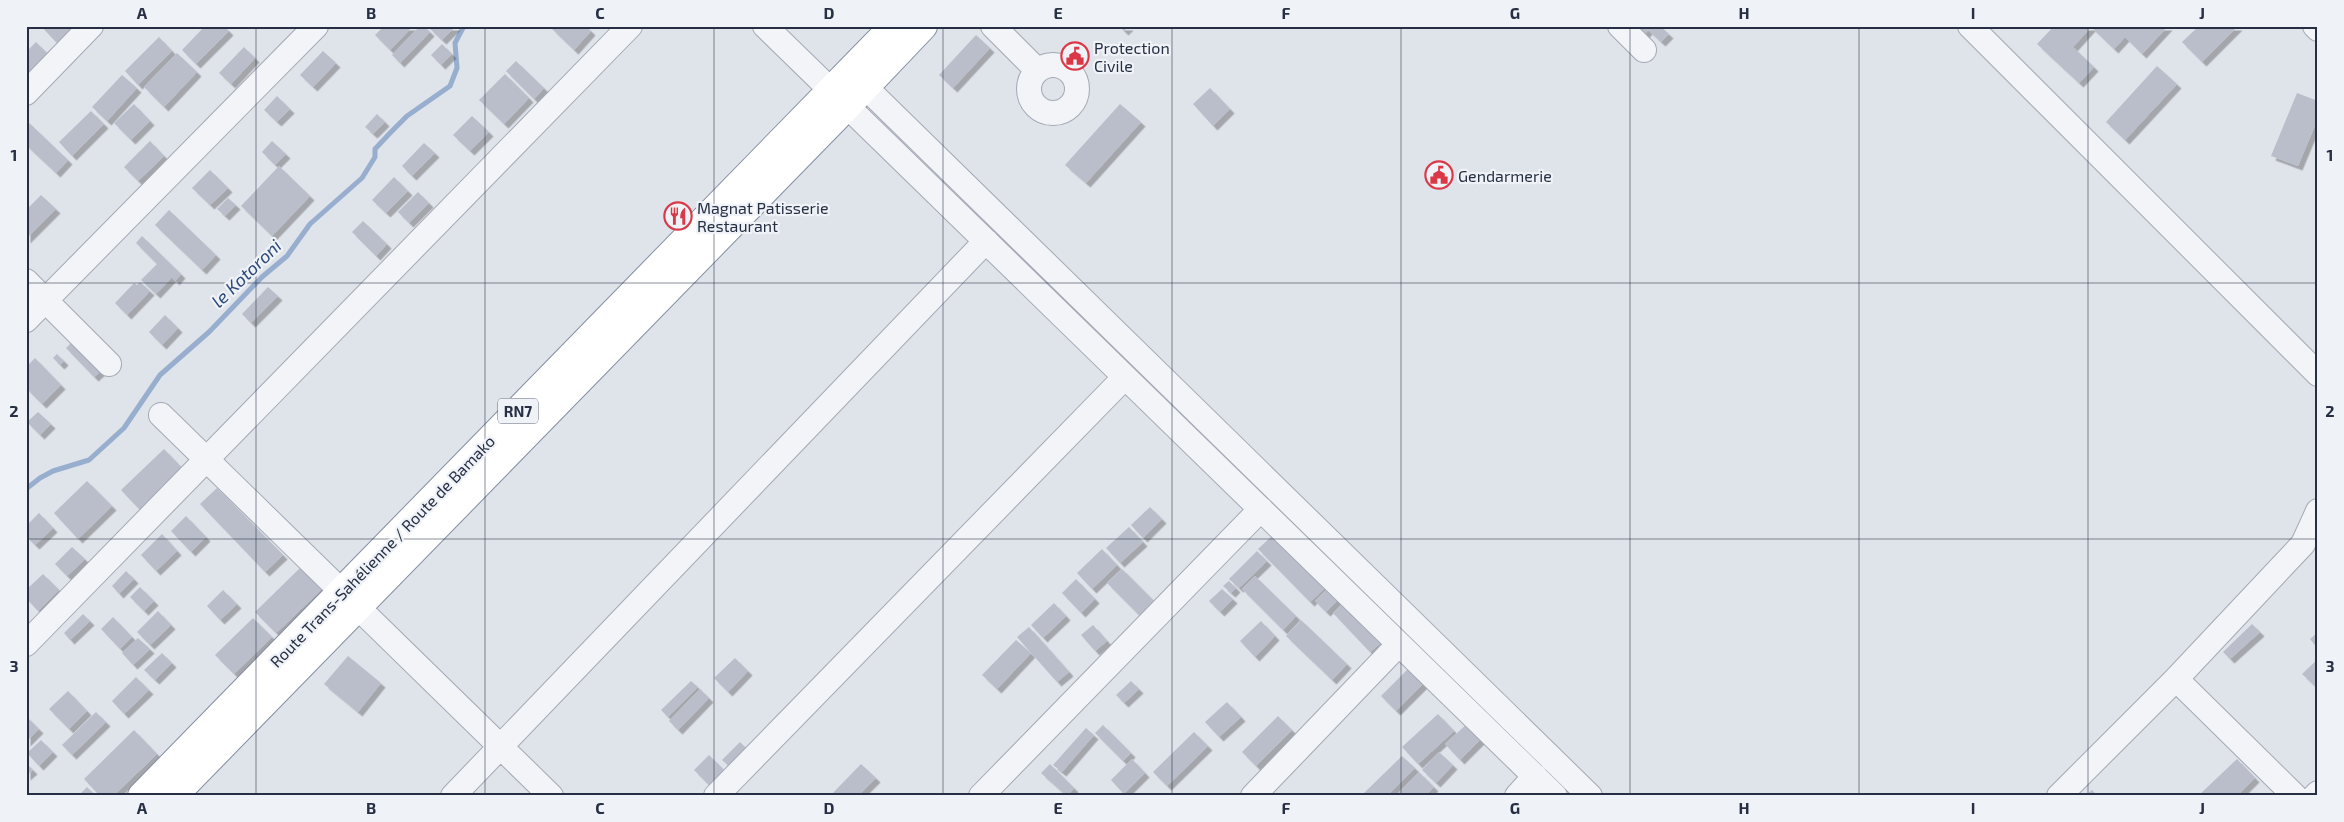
<svg xmlns="http://www.w3.org/2000/svg" width="2344" height="822" viewBox="0 0 2344 822" font-family="'Exo 2',sans-serif">
  <style>
    .lines { fill: none; stroke-linecap: round; stroke-linejoin: round }
    .stream { stroke: #97aece; stroke-width: 5 }
    .building { fill: #b9beca; filter: url(#shadow) }
    .minor-casing { stroke: #a4a9b5; stroke-width: 26 }
    .highway-casing { stroke: #858fa2; stroke-width: 30 }
    .minor { stroke: #f2f4f8; stroke-width: 24 }
    .highway { stroke: #fff; stroke-width: 28 }
    .grid { fill: none; stroke: #262f43; stroke-width: 1; stroke-opacity: 0.55 }
    .labels { text-anchor: middle; dominant-baseline: central; stroke-width: 4.5; stroke-linejoin: round; paint-order: stroke }
    .shield { fill: #eff2f7; stroke: #626a79; stroke-width: 1 }
    .shield-label { font-size: 15px; font-weight: bold; fill: #262f43 }
    .poi-label { font-size: 16px; fill: #262f43; stroke: #eff2f7; text-anchor: start }
    .street-label { font-size: 16px; fill: #262f43; stroke: #eff2f7 }
    .water-label { font-size: 18px; font-style: italic; fill: #2c4b7b; stroke: #eff2f7 }
    .neatline { fill: none; stroke: #262f43; stroke-width: 2 }
    .grid-label { font-size: 16px; text-anchor: middle; font-weight: bold; fill: #262f43 }
  </style>
  <defs>
    <filter id="shadow"><feDropShadow dx="4.5" dy="4.5" stdDeviation="0" flood-color="#0004"/></filter>
  </defs>
  <rect width="100%" height="100%" fill="#dfe3ea"/>
  <g class="lines">
    <path class="stream" d="M26,489L40,478L53,471L89,460L124,428L160,375L209,332L262,277L287,256L310,224L362,178L375,157V149L391,132L407,116L450,86L457,68L455,43L464,26"/>
  </g>
  <path class="building" d="M41,26H74L57,43Z
    M205,26H224L229,31L196,64L182,50Z
    M384,26H413L390,50L375,35Z
    M420,26H424L430,32L400,63L392,55Z
    M431,26H456L442,40L429,28Z
    M555,26H586L591,31L574,50L552,29Z
    M1119,26H1129L1124,31Z
    M1632,26H1660L1669,34L1661,42L1648,30L1640,40Z
    M2054,26H2168L2142,54L2125,37L2114,49L2091,27L2073,47L2094,67L2079,83L2037,44Z
    M2199,26H2238L2202,62L2182,42Z
    M976,35L990,48L953,88L939,75Z
    M159,37L172,51L138,85L125,71Z
    M36,42L48,54L26,77V52Z
    M442,44L452,54L441,65L431,55Z
    M244,47L255,58L231,84L219,73Z
    M323,51L336,63L313,87L300,75Z
    M177,53L197,72L164,107L144,87Z
    M516,61L544,88L534,99L506,71Z
    M2157,66L2177,84L2125,140L2106,122Z
    M505,74L529,98L504,124L479,100Z
    M122,75L137,88L107,121L92,107Z
    M1210,88L1230,109L1213,126L1193,104Z
    M2297,93L2318,101V118L2298,166L2271,156Z
    M277,96L290,109L277,122L264,110Z
    M134,104L150,121L131,140L114,123Z
    M1120,104L1141,122L1086,183L1065,165Z
    M91,111L104,124L72,156L59,142Z
    M377,114L385,122L373,134L365,127Z
    M472,116L489,132L470,151L453,135Z
    M26,120L68,160L56,173L26,145Z
    M150,141L164,156L138,181L124,167Z
    M272,141L286,154L275,165L262,152Z
    M424,143L435,153L412,176L402,166Z
    M279,166L310,196L272,236L241,206Z
    M210,170L228,188L210,205L192,188Z
    M394,177L408,191L386,213L372,200Z
    M418,192L429,203L409,223L398,212Z
    M41,195L56,209L26,239V210Z
    M228,198L236,205L225,216L217,209Z
    M169,210L216,255L202,270L155,225Z
    M363,221L387,244L376,256L352,232Z
    M142,236L181,274L175,281L172,277L156,294L141,280L157,264L167,274L136,243Z
    M140,282L150,291L127,315L115,303L134,283L137,285Z
    M268,287L278,296L251,323L242,314Z
    M165,315L178,328L162,345L149,332Z
    M73,341L101,371L94,377L66,348Z
    M57,354L64,361L60,365L53,358Z
    M35,358L61,385L42,404L26,388V367Z
    M38,412L51,424L40,435L27,422Z
    M164,449L183,469L140,510L121,490Z
    M87,481L112,506L78,539L54,513Z
    M217,488L283,555L265,572L200,504Z
    M1150,507L1162,519L1143,538L1131,525Z
    M39,513L53,528L35,545L26,536V526Z
    M186,516L206,537L191,552L171,531Z
    M1129,527L1143,542L1120,563L1106,548Z
    M162,534L177,551L156,571L141,555Z
    M1274,534L1326,587L1310,602L1258,549Z
    M72,547L85,559L67,576L55,564Z
    M1102,549L1117,565L1092,589L1077,573Z
    M1257,551L1267,561L1239,588L1229,579Z
    M301,567L322,589L276,633L255,612Z
    M1122,569L1155,602L1141,617L1107,583Z
    M126,571L134,579L119,594L112,586Z
    M43,574L59,590L38,611L26,598V590Z
    M1255,576L1296,616L1283,630L1242,589Z
    M1076,579L1095,599L1081,613L1062,593Z
    M1229,581L1236,588L1231,593L1223,586Z
    M140,587L154,601L144,611L130,597Z
    M1222,589L1233,599L1220,612L1209,601Z
    M1327,589L1338,600L1326,612L1315,601Z
    M223,590L237,604L220,620L207,606Z
    M1345,602L1382,642L1370,652L1333,613Z
    M1054,603L1066,616L1043,638L1031,625Z
    M158,611L171,625L150,645L137,632Z
    M83,614L90,621L70,640L64,633Z
    M113,617L132,637L120,649L101,629Z
    M253,618L272,637L234,674L215,655Z
    M1301,620L1347,664L1332,680L1286,636Z
    M1261,621L1275,636L1255,657L1240,641Z
    M2252,624L2260,632L2230,659L2223,652Z
    M1093,625L1107,641L1095,651L1081,635Z
    M1029,627L1069,672L1057,682L1017,637Z
    M2318,632V649L2310,639Z
    M138,638L150,649L133,665L122,653Z
    M1016,640L1031,653L997,689L982,675Z
    M162,653L172,663L155,680L144,670Z
    M348,656L381,683L358,712L324,684Z
    M735,658L748,671L728,692L714,678Z
    M2318,659V689L2302,674Z
    M1410,667L1425,682L1396,711L1381,696Z
    M136,677L149,690L124,714L112,701Z
    M691,681L698,687L668,717L661,710Z
    M1131,681L1139,689L1124,703L1116,695Z
    M700,689L709,698L678,730L669,721Z
    M68,691L87,711L69,729L49,709Z
    M1227,702L1241,717L1219,737L1205,722Z
    M96,712L106,722L72,755L62,745Z
    M1438,714L1454,731L1418,764L1402,747Z
    M26,716L39,729L26,742Z
    M1278,716L1292,730L1256,766L1242,752Z
    M1467,724L1481,739L1460,760L1445,744Z
    M1103,725L1131,753L1123,761L1095,733Z
    M1086,728L1094,735L1062,772L1053,765Z
    M134,730L157,754L113,796H100L84,779Z
    M1194,732L1208,746L1167,786L1153,772Z
    M41,740L53,752L39,766L27,753Z
    M740,742L748,750L731,768L722,760Z
    M1439,752L1453,765L1436,783L1422,770Z
    M709,755L726,772L711,787L694,770Z
    M1402,756L1415,768L1387,796H1367L1364,793Z
    M1132,759L1145,773L1124,794L1111,780Z
    M2237,759L2255,778L2237,796H2198Z
    M26,763L33,770L26,776Z
    M861,764L876,778L858,796H830Z
    M1050,764L1074,788L1067,796L1041,773Z
    M1419,772L1434,787L1425,796H1395Z
    M87,787L96,796H78Z
    M2092,790L2098,796H2085Z"/>
  <g class="lines">
    <g class="minor-casing">
      <path id="minor" d="M765,26L1555,796
        M993,26L1037,70
        M1620,26L1644,50
        M1970,26L2318,374
        M2315,26L2318,29
        M1029 89a24 24 0 1 1 48 0a24 24 0 1 1-48 0Z
        M853,75L1590,796
        M26,93L91,26
        M26,281L109,364
        M26,320L316,26
        M161,415L551,796
        M26,644L630,26
        M2176,679L2295,796
        M453,796L986,241
        M716,796L1125,377
        M981,796L1261,509
        M1253,796L1398,645
        M1517,796L1535,776
        M2059,796L2176,679L2303,544L2318,511
        M2315,796L2318,793"/>
    </g>
    <g class="highway-casing">
      <path id="highway" d="M142,796L894,26
        M173,796L847,106L923,26"/>
    </g>
    <use href="#minor" class="minor"/>
    <use href="#highway" class="highway"/>
  </g>
  <path class="grid" d="M256,26V796M485,26V796M714,26V796M943,26V796M1172,26V796M1401,26V796M1630,26V796M1859,26V796M2088,26V796M26,283H2318M26,539H2318"/>
  <defs>
    <g id="civic-ring" transform="scale(1.4375)"><circle r="9.5" fill="#eff2f7" stroke="#db3847" stroke-width="1.5"/><path d="M-.6-6.5H3V-4.5H.6V-3L4-1V1h2V6H-6V1h2V-1L-.6-3ZM-1.2 2.5V6h2.4V2.5Z" fill="#db3847"/></g>
    <g id="restaurant-ring" transform="scale(1.4375)"><circle r="9.5" fill="#eff2f7" stroke="#db3847" stroke-width="1.5"/><path d="M-5-6h1v4h1v-4h1v4h1v-4h1v5L-1.5 .5V6h-2V.5L-5-1ZM5-6V6H3V1.5H1.5Q1.5-4 5-6Z" fill="#db3847"/></g>
  </defs>
  <g fill-rule="evenodd">
    <use href="#civic-ring" x="1075" y="56"/>
    <use href="#civic-ring" x="1439" y="175"/>
    <use href="#restaurant-ring" x="678" y="216"/>
  </g>
  <g class="labels">
    <rect class="shield" x="498" y="398.5" width="40" height="25" rx="4"/>
    <g class="shield-label">
      <text x="518" y="411">RN7</text>
    </g>
    <g class="poi-label">
      <text x="1094" y="47">Protection<tspan x="1094" dy="18">Civile</tspan></text>
      <text x="1458" y="175">Gendarmerie</text>
      <text x="697" y="207">Magnat Patisserie<tspan x="697" dy="18">Restaurant</tspan></text>
    </g>
    <g class="street-label">
      <text transform="translate(382 551) rotate(-46)">Route Trans-Sahélienne / Route de Bamako</text>
    </g>
    <g class="water-label">
      <text transform="translate(246 273) rotate(-44)">le Kotoroni</text>
    </g>
  </g>
  <rect width="2344" height="822" fill="none" stroke="#eff2f7" stroke-width="55"/>
  <rect x="28" y="28" width="2288" height="766" class="neatline"/>
  <g class="grid-label">
    <text x="142" y="19">A</text>
    <text x="371" y="19">B</text>
    <text x="600" y="19">C</text>
    <text x="829" y="19">D</text>
    <text x="1058" y="19">E</text>
    <text x="1286" y="19">F</text>
    <text x="1515" y="19">G</text>
    <text x="1744" y="19">H</text>
    <text x="1973" y="19">I</text>
    <text x="2202" y="19">J</text>
    <text x="14" y="161">1</text>
    <text x="2330" y="161">1</text>
    <text x="14" y="417">2</text>
    <text x="2330" y="417">2</text>
    <text x="14" y="672">3</text>
    <text x="2330" y="672">3</text>
    <text x="142" y="814">A</text>
    <text x="371" y="814">B</text>
    <text x="600" y="814">C</text>
    <text x="829" y="814">D</text>
    <text x="1058" y="814">E</text>
    <text x="1286" y="814">F</text>
    <text x="1515" y="814">G</text>
    <text x="1744" y="814">H</text>
    <text x="1973" y="814">I</text>
    <text x="2202" y="814">J</text>
  </g>
</svg>
